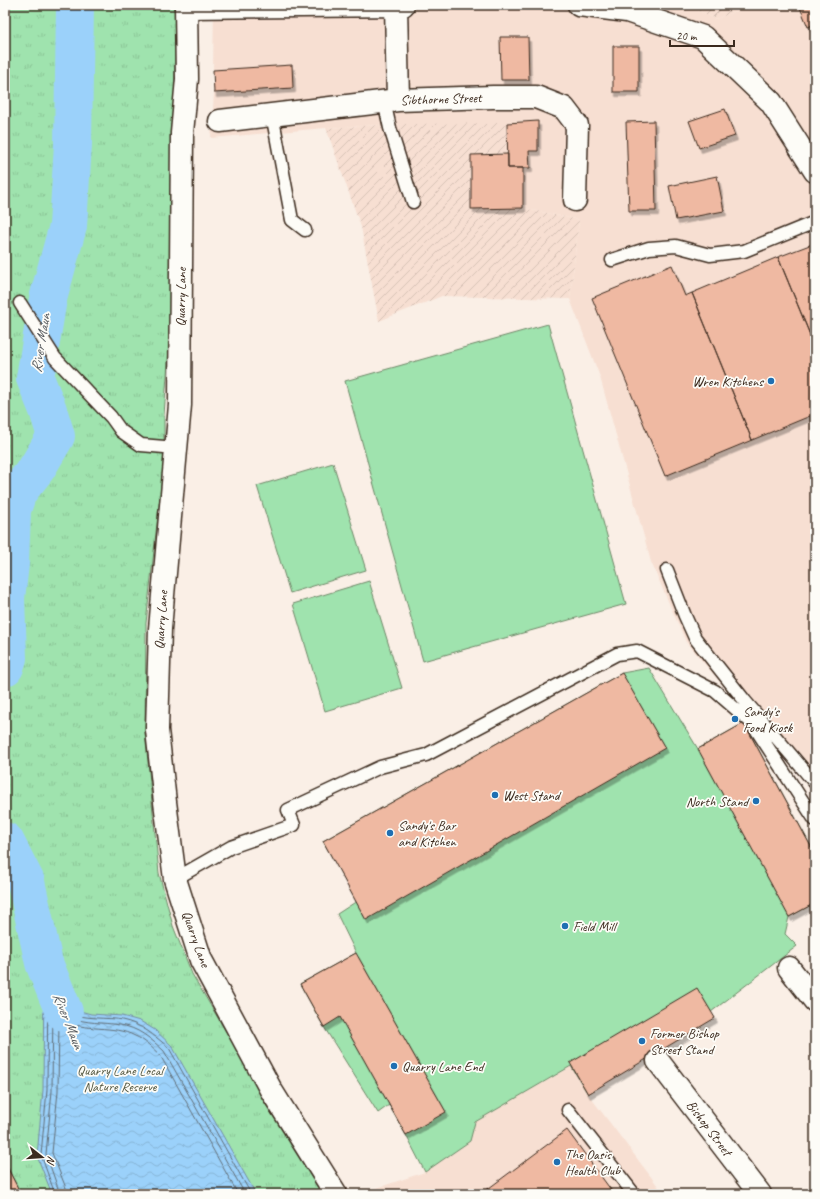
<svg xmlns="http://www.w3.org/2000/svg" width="820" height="1199" viewBox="0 0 820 1199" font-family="Caveat,sans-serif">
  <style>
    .built { fill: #f7dfd2 }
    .industrial { fill: url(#industrial-furrows) }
    .grass { fill: #9fe3ae; stroke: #6d8666 }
    .park { fill: url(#park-tufts); stroke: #6d8666 }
    .water { fill: url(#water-waves); stroke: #758ea2 }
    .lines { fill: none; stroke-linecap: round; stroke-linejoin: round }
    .shore { stroke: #616d76; stroke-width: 1 }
    .river { stroke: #9bd1fa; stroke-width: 38 }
    .building { fill: #efb9a2; stroke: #3b2a1e; filter: url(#shadow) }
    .lane-casing { stroke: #3b2a1e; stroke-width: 15 }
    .street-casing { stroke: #3b2a1e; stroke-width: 25 }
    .secondary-casing { stroke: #3b2a1e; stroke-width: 25 }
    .lane { stroke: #fdfcf7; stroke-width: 12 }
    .street { stroke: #fdfcf7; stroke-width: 22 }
    .secondary { stroke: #fdfcf7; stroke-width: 22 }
    .poi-dot { fill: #1f6fb2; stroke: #fdfcf7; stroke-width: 1.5 }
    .labels { text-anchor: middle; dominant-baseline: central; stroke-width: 3.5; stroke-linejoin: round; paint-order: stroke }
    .street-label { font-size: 14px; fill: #3b2a1e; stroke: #fdfcf7 }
    .poi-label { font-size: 14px; fill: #3b2a1e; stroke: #fdfcf7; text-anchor: start }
    .park-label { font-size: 14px; fill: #545842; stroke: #fdfcf7 }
    .water-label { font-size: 15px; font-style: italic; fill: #585c60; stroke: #fdfcf7 }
  </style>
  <defs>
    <pattern id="industrial-furrows" width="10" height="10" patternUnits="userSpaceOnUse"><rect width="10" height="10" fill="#f7dfd2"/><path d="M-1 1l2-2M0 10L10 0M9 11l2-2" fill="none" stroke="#d5c0b4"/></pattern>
    <pattern id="park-tufts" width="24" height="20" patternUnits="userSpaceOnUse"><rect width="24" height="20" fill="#9fe3ae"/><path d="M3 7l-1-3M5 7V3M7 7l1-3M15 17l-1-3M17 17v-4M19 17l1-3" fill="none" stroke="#8ac395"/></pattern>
    <pattern id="water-waves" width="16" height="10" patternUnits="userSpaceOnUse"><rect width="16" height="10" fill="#9bd1fa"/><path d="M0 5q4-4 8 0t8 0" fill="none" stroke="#86b4d6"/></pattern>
    <filter id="shadow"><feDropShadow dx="2.5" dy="4.5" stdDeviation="0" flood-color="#0004"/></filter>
  </defs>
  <rect width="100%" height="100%" fill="#faefe6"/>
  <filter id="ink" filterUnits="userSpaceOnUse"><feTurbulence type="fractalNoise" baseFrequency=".025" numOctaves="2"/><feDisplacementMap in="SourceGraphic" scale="8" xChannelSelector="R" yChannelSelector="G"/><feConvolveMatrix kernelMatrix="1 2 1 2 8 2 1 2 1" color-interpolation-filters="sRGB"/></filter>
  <g filter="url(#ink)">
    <path class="built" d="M214,5H687L716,19L751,5H815V793L686,642L651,562L600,377L570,299L579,220L523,208V168L400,124L326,128L211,138L214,93L213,70Z
      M572,1066L588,1094L664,1194H367L365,1192L425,1172L470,1141L475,1122Z"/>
    <path class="industrial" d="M687,5H751L716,19Z
      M507,123L508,168H523V208L579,220L570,299L442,296L379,321L361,227L326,128L400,124Z"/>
    <path class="grass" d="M548,324L626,604L423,661L345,381Z
      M333,463L366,570L290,593L257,486Z
      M369,581L402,688L325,711L293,604Z
      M649,668L698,749L744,723L815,854V903L789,917L785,934L797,946L711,1012L588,1094L571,1066L475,1122L470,1141L425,1172L406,1135L389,1105L378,1113L324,1027L300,984L356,953L337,914L357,901L323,841L622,673Z"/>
    <path class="park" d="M5,5H176L170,336L164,415V460L146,623L145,732L159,873L173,926L192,974L251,1074L329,1194H21L5,1163Z"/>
    <path class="water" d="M44,963L57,975L63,997L73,1009L91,1014L122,1016L140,1021L155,1030L172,1046L256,1194H52L37,1156L43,1090Z"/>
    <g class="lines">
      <path class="shore" d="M55,1194L41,1155L47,1090L48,977L50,975C59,981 58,1003 70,1012C81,1020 109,1017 122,1020C141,1024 154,1035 169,1048L251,1194
        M60,1194L46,1154L52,1091L53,1004L55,1002C60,1006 63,1015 70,1017C86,1024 103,1022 119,1025C138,1027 151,1039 164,1051L245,1194
        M66,1194V1188L52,1153L58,1091L59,1021L61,1019C85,1033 113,1024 135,1036C145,1040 152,1048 160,1055L238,1194"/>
      <path class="river" d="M5,667L8,658L6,598L10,564L12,510L18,492L37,468L56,436L48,410L35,378L48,299L68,226L73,144L75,5
        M5,841L26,882L44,963L64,1012"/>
    </g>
    <path class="building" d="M799,5H815V24L808,27Z
      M500,37H528L529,80H501Z
      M613,46H639V92H613Z
      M292,65L293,88L214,93L213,70Z
      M725,109L735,136L699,148L689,121Z
      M538,121V151H529L530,168H508L507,123Z
      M654,121L656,211H629L626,122Z
      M508,154V168H523V208L471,209V155Z
      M717,176L724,211L676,220L669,186Z
      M815,243V347L778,257Z
      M778,257L815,347V414L752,440L692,293Z
      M672,265L685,296L692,293L752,440L665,476L592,298Z
      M622,673L665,748L366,920L323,841Z
      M744,723L815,854V903L789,917L698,749Z
      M356,953L446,1112L406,1135L340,1017L324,1027L300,984Z
      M697,988L715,1018L588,1094L570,1063Z
      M567,1130L614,1194H481Z
      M5,1163L21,1194H5Z"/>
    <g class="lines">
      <g class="lane-casing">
        <path id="lane" d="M384,101L390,128L413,202
          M272,114L292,220L305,230
          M612,260L649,248L676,246L710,255L744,251L815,222
          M20,303L55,358L111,417L121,431L141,445L176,448
          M667,570L685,616L695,638L745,701L815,783
          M175,879L231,847L294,825L288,810L380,767L426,755L617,654L637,651L715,691L752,723L815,820
          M568,1110L634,1194"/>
      </g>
      <g class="street-casing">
        <path id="street" d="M396,5L398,100
          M579,5L627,11L703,37L771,102L815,171
          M186,7L403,5
          M220,121L398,100L493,97H536L564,108L577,125L575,200
          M789,968L815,1001
          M658,1061L760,1194"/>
      </g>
      <g class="secondary-casing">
        <path id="secondary" d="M186,5L187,79L182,133L180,405L160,629L157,730L165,802L175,879L201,960L271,1090L336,1194"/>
      </g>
      <use href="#lane" class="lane"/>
      <use href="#street" class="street"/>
      <use href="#secondary" class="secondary"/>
    </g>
  </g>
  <g class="poi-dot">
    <circle cx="771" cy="381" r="4"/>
    <circle cx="735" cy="719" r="4"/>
    <circle cx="495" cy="795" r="4"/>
    <circle cx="756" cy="801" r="4"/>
    <circle cx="390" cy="833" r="4"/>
    <circle cx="565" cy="926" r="4"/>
    <circle cx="642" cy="1041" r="4"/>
    <circle cx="394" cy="1066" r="4"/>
    <circle cx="557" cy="1162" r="4"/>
  </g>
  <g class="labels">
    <g class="street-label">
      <text transform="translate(441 99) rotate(-2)">Sibthorne Street</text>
      <text transform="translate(181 297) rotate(-89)">Quarry Lane</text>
      <text transform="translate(161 620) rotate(-86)">Quarry Lane</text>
      <text transform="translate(196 939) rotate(70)">Quarry Lane</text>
      <text transform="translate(709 1128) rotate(53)">Bishop Street</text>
    </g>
    <g class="poi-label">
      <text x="763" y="381" text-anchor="end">Wren Kitchens</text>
      <text x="743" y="711">Sandy's<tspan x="743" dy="16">Food Kiosk</tspan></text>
      <text x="503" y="795">West Stand</text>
      <text x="748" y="801" text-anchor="end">North Stand</text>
      <text x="398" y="825">Sandy's Bar<tspan x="398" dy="16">and Kitchen</tspan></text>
      <text x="573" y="926">Field Mill</text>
      <text x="650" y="1033">Former Bishop<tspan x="650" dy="16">Street Stand</tspan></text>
      <text x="402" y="1066">Quarry Lane End</text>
      <text x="565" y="1154">The Oasis<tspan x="565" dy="16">Health Club</tspan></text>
    </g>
    <g class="park-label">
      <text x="120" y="1070">Quarry Lane Local<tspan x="120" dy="16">Nature Reserve</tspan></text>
    </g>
    <g class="water-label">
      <text transform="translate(41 343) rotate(-81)">River Maun</text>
      <text transform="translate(68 1021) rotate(68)">River Maun</text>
    </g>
  </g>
  <rect width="820" height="1199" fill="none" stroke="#fdfcf7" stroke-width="20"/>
  <rect x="10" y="10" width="800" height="1179" fill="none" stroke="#3b2a1e" stroke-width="1.5" filter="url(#ink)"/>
  <g transform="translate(42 1157) rotate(107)" stroke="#fdfcf7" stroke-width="3" paint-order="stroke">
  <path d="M0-3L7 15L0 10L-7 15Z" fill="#3b2a1e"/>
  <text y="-6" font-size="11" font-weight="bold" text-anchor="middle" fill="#3b2a1e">N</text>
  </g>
  <path d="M670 40v6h64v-6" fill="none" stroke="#3b2a1e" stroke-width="2"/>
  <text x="676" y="40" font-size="12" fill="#3b2a1e" stroke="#fdfcf7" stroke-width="3" paint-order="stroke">20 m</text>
</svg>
